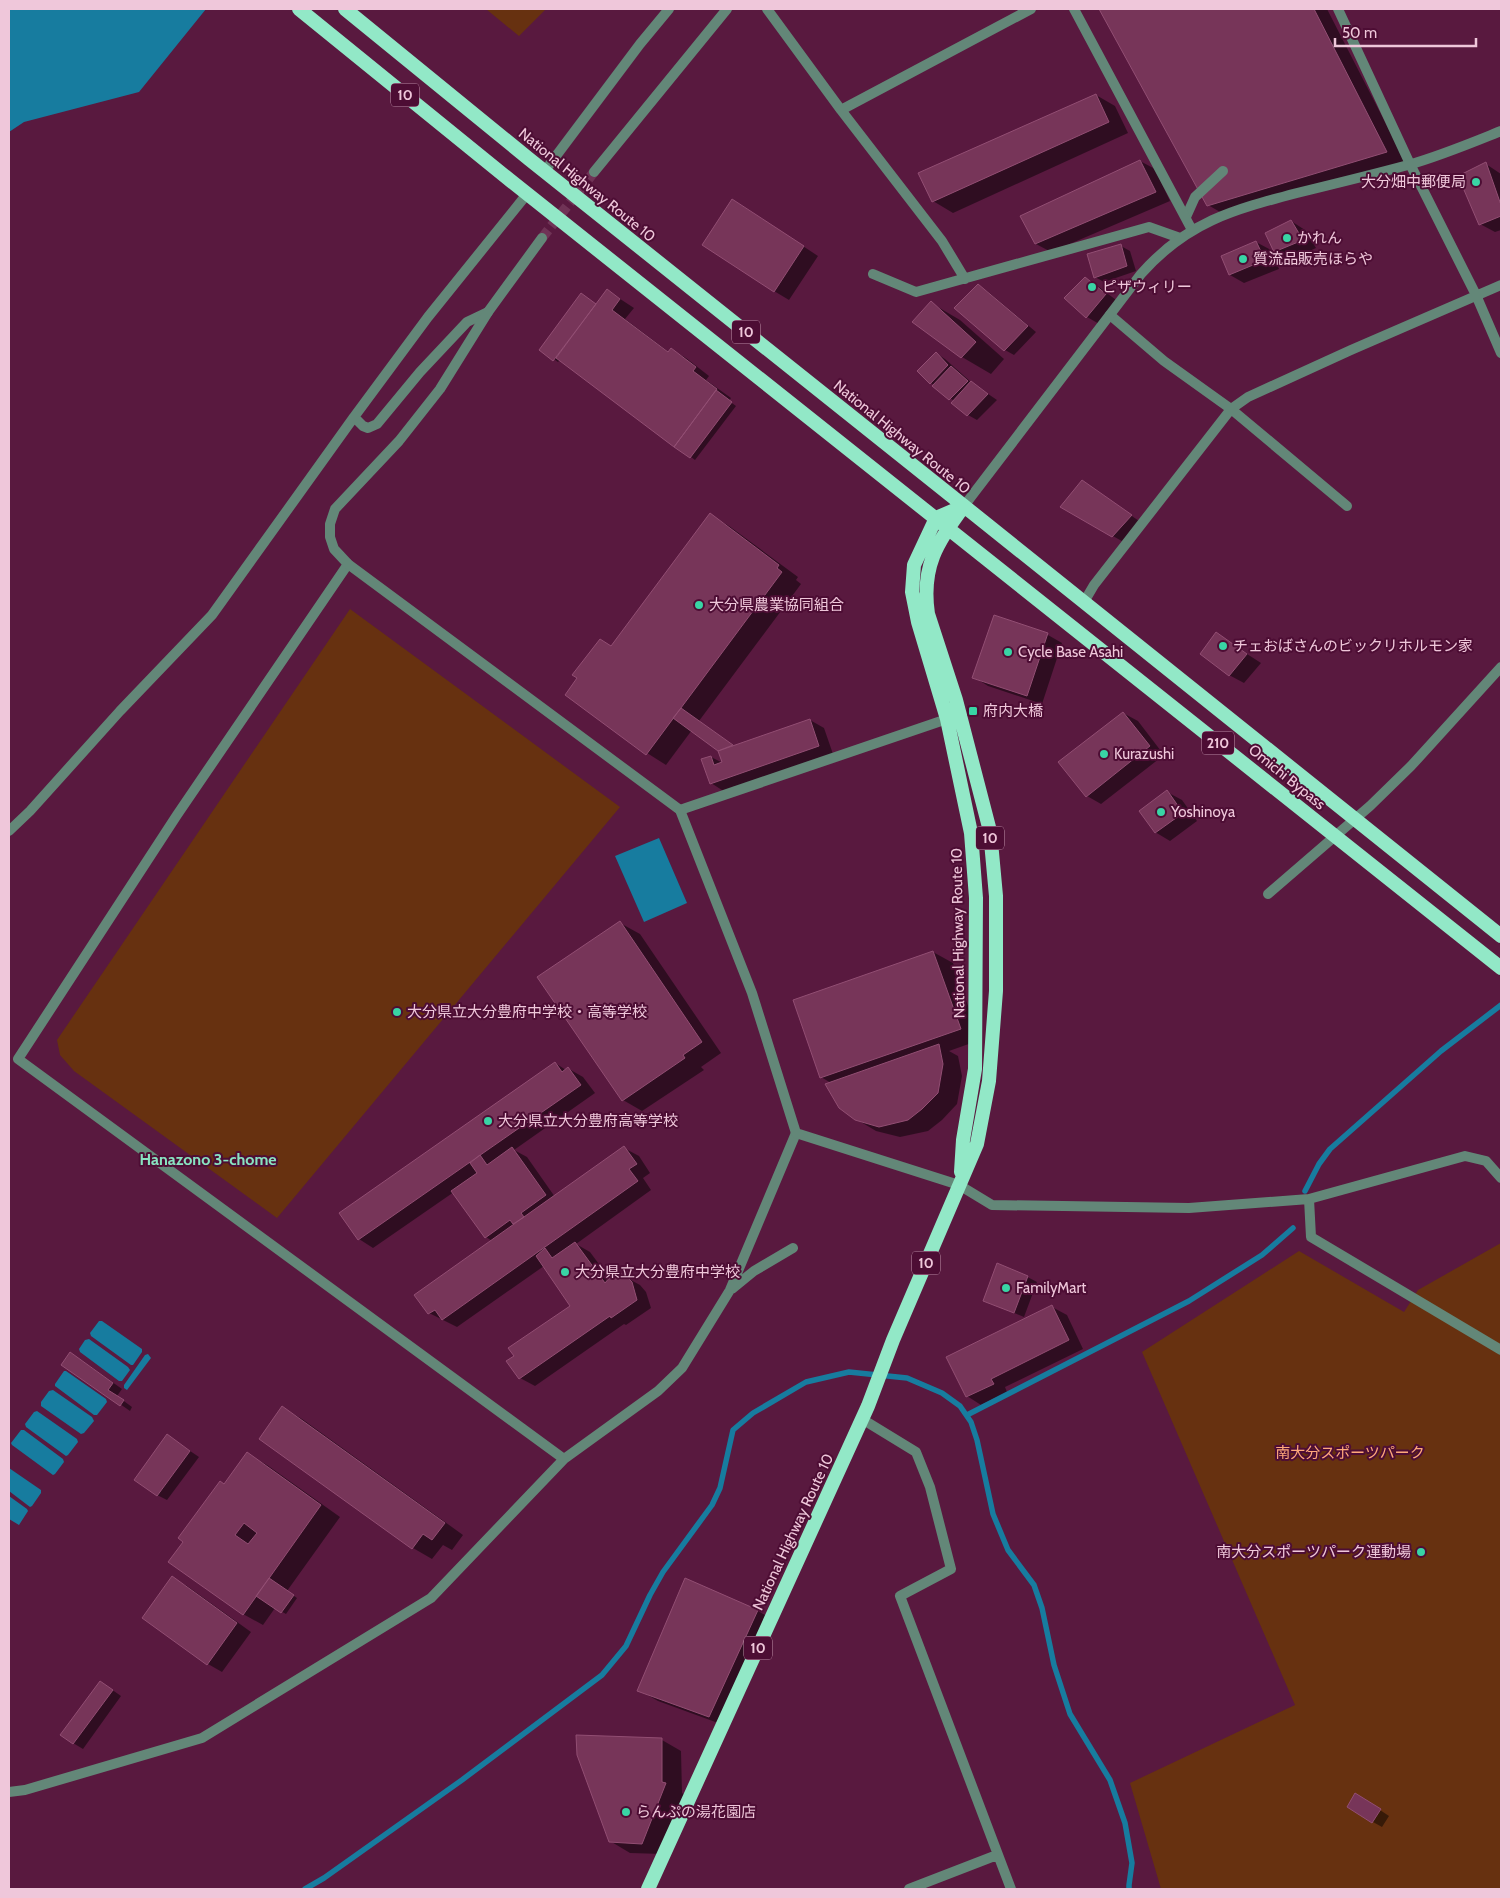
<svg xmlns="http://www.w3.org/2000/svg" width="1510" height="1898" viewBox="0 0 1510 1898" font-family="Cabin,'Noto Sans JP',sans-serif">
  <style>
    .green { fill: #673110 }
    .water { fill: #177c9f }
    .shadow { fill: #0007 }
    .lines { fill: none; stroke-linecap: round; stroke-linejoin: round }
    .stream { stroke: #177c9f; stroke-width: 5.5 }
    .building { fill: #773559; stroke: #924e73; fill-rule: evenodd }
    .tertiary-tunnel { stroke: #703356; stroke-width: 10; stroke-dasharray: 10 5; stroke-linecap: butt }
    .minor { stroke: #638778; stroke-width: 10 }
    .tertiary { stroke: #638778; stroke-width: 10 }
    .trunk { stroke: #92e8c7; stroke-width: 14 }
    .poi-dot { fill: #39d4a5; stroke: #4d0d34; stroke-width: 2 }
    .labels { text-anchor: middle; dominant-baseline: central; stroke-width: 4; stroke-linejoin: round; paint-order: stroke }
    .shield { fill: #4d0d34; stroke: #be8fa8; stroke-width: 1 }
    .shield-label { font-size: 14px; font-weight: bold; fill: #efc7da }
    .poi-label { font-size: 15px; fill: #efc7da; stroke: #4d0d34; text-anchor: start }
    .street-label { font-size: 15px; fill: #efc7da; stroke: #4d0d34 }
    .park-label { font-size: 15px; fill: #fea87b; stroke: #4d0d34 }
    .neighbourhood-label { font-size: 16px; font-weight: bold; fill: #89e3c1; stroke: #4d0d34 }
  </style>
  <rect width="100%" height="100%" fill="#59193f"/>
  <path class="green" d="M486,9H546L519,36Z
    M350,609L620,807L277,1218L74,1071L60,1055L57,1040Z
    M1501,1243V1889H1161L1130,1783L1295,1705L1142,1352L1299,1251L1404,1312L1418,1290Z"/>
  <path class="water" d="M9,9H206L139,92L24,122L9,132Z
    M659,838L687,903L644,922L615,856Z
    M99,1321H102L142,1349V1352L133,1365H131L91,1336L90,1333Z
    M89,1339L128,1367L130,1370L122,1381H119L80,1352L79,1349L85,1340Z
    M148,1354L151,1358L127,1390L124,1388V1385L145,1355Z
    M64,1371H66L106,1399L107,1402L97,1415H94L55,1386V1384Z
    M53,1390L92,1417L94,1421L84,1433L81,1434L41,1406V1402L49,1391Z
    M37,1411L77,1439L78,1442L68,1455L66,1456L26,1427L25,1424L34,1412Z
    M21,1430H24L63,1459L64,1462L55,1474L53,1475L12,1445L11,1443Z
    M9,1468L41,1490V1493L32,1506L30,1507L9,1491Z
    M9,1496L27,1509L28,1511L19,1525L9,1519Z"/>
  <path class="shadow" d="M1101,9H1327L1406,163L1227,216L1208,205Z
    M1096,95L1115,106L1128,133L953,213L933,201Z
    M1140,161L1155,169L1170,201L1051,252L1036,244L1022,216Z
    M1486,164L1501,174V230L1495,232L1480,224Z
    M733,200L818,256L789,300L774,291Z
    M1291,221L1305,230L1316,248L1290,260L1275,251Z
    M1256,242L1271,250L1279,269L1244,283L1230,275Z
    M1121,246L1130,251L1136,271L1104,282L1095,277Z
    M1085,278L1099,287L1120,303L1101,325L1087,317Z
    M978,285L987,291L1036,332L1014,355L1005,350L956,308Z
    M608,291L634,308L625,319L670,353L672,350L686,358L709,376L706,380L731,398L729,401L736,406L695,460L560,360L558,362L541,350L597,305Z
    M931,303L960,320L1004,359L991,374L962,357L914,322Z
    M936,353L945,359L972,383L997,400L977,420L968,415L954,401L931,383Z
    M1082,482L1145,525L1127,544L1062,507Z
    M710,515L729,526L798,577L796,580L801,584L699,721L734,746L810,720L824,728L833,754L725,792L711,783V757L723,763L719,750L692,730L666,765L647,753L612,647Z
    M995,617L1048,635L1062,643L1042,704L988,686L974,677Z
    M1216,634L1261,663L1244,683L1229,675Z
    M1123,713L1138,721L1164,755L1101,804L1087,796Z
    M1167,792L1182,800L1197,821L1170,841L1155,832Z
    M620,923L640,934L721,1053L701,1067L704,1070L642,1111L623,1100Z
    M933,952L953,963L980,1040L949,1051L958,1056L962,1076L957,1104L942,1120L928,1131L900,1137L876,1131L856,1119L831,1083L821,1077Z
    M555,1063L566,1070L569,1069L583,1077L595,1093L514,1150L527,1157L555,1197L624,1148L639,1156L650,1173L643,1178L651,1190L576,1244L590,1252L610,1279L616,1272L640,1285L646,1292L651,1308L626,1325L624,1324L535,1386L520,1378L572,1306L544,1266L457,1327L429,1313L492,1241L486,1237L454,1192L373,1248L359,1239Z
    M998,1264L1012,1269L1037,1282L1024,1317L985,1301Z
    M1052,1307L1067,1315L1083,1349L1005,1387L1007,1392L981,1405L967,1396Z
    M80,1359L122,1389L117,1396L132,1407L130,1411L63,1364Z
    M283,1408L302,1419L463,1535L452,1550L443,1545L432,1559L413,1548L261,1439Z
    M168,1436L199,1457L167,1500L157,1495Z
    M247,1454L267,1465L340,1517L287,1591L297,1598L286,1614L275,1608L263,1625L243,1614L225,1485Z
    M172,1578L187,1586L251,1632L222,1672L208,1664Z
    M685,1579L758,1611L777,1622L729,1727L658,1701L639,1690Z
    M101,1682L121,1696L83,1749L73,1743Z
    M662,1740L681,1751L682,1793L685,1795L662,1854L630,1853L610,1841Z
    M1365,1800L1389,1816L1382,1827L1373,1822Z"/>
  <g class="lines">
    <path class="stream" d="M1305,1191L1319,1164L1330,1149L1441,1051L1501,1005
      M967,1415L1189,1301L1262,1255L1293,1228
      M305,1889L324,1878L462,1780L602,1675L626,1646L650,1595L663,1572L712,1505L720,1488L733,1430L753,1413L806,1382L849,1372L907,1378L942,1393L960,1406L971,1422L977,1440L993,1514L1008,1550L1034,1585L1042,1608L1054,1665L1070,1714L1110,1780L1125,1823L1132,1863L1129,1885V1889"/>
  </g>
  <path class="building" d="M1099,9H1314L1387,152L1207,206Z
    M1096,94L1109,122L932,202L918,173Z
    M1140,160L1156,192L1035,244L1020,216Z
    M1486,162L1501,205V216L1479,225L1458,176Z
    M732,199L804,246L774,292L702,245Z
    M1291,220L1303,240L1274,252L1265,233Z
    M1256,241L1265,260L1229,275L1221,256Z
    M1121,244L1127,266L1094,278L1087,254Z
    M1085,277L1106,294L1086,318L1064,298Z
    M978,284L1028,326L1004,351L954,308Z
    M607,289L620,299L612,310L668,352L671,348L696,367L693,371L717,389L674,447L556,358Z
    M581,293L596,304L553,361L539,350Z
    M931,301L976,342L961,358L912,322Z
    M936,352L948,365L930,384L917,371Z
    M951,366L968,381L949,400L932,386Z
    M971,381L988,394L967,416L951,403Z
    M716,390L732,402L690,458L674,447Z
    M1082,480L1132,515L1112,537L1060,507Z
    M710,513L779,565L777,568L782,572L646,755L565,695L577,678L572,675L600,639L611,646Z
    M994,615L1048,633L1027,696L972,678Z
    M1216,632L1247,654L1229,676L1200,654Z
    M681,708L733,745L718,751L673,718Z
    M1123,712L1150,746L1086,797L1058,762Z
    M810,719L819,746L710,784L701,759L711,756L714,765L722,762L718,751Z
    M1167,790L1183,813L1155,833L1139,811Z
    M620,921L702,1042L683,1055L685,1058L622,1101L537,977Z
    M933,951L961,1029L820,1078L793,1000Z
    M939,1044L943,1064L938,1093L922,1109L908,1120L879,1127L855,1120L839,1108L825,1084Z
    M555,1062L562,1072L568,1067L581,1085L358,1240L339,1213Z
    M624,1146L637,1164L629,1169L638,1181L442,1320L435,1310L428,1314L414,1295Z
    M512,1147L546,1195L521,1213L524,1217L513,1224L510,1220L485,1238L451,1191L477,1173L470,1163L480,1155L487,1165Z
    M575,1242L605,1283L616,1270L617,1273L625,1275L632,1282L637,1300L611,1318L610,1316L519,1379L506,1361L514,1356L508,1348L570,1306L536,1256L545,1248L552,1258Z
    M997,1263L1028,1276L1014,1313L983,1301Z
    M1052,1305L1069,1340L991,1379L994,1384L966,1397L946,1357Z
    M70,1352L113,1383L108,1390L124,1400L120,1406L61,1365Z
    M282,1406L445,1523L432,1540L423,1534L412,1549L259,1439Z
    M167,1434L190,1451L157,1496L134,1480Z
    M247,1452L321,1505L243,1615L168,1562L183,1542L178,1538L220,1481L224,1484ZM244,1523L257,1533L248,1544L235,1535Z
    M172,1576L237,1623L207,1665L142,1618Z
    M269,1578L294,1595L281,1613L256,1596Z
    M685,1578L758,1610L709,1717L637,1691Z
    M100,1681L113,1690L73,1744L60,1735Z
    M576,1735L662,1738V1782L666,1783L642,1844L609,1842L577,1755Z
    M1355,1793L1381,1809L1372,1823L1347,1807Z"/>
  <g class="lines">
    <path class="tertiary-tunnel" d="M542,238L594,172"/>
    <path class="minor" d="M767,9L841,110L942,241L965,279
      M1338,9L1410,164L1476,295L1501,353
      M841,110L1031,9
      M544,172L640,44L669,9
      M1186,217L1195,197L1223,171
      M873,274L916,292L1149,227L1180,238
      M488,312L467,322L420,372L377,424L368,428L363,426L354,417L428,317L527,194
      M1110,315L1164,361L1231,409L1347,506
      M348,564L177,815L18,1059L564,1459
      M1084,602L1094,585L1231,409L1248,397L1351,350L1501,285
      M680,810L947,719
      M9,831L30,811L120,711L212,615L354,417
      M1268,894L1370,806L1411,766L1501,667
      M959,1185L992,1205L1189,1208L1309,1199L1465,1156L1486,1161L1501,1178
      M1309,1199L1311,1237L1501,1350
      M732,1289L754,1271L793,1248
      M862,1419L916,1452L930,1487L951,1569L900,1596L1011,1889
      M9,1792L25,1790L202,1738L431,1598L564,1459L658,1391L682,1368L730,1290L796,1133
      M909,1889L997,1855"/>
    <path class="tertiary" d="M1074,9L1192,230
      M594,172L727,9
      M542,238L488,312L440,389L399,441L335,509L330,524V537L334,549L348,564L680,810L752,993L796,1133L959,1185
      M964,506L1141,274C1187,222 1232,210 1297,193C1334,184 1371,175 1408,165C1440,156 1471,143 1501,131"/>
    <path class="trunk" d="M299,9L511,181L1501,968
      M345,9L529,159L964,506L1501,936
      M961,1172L963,1140L975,1069L976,898L971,833L947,719L918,622L912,592L914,565L936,518L964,506
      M648,1889L868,1406L893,1340L977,1144L989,1081L996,991V896L990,831L956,700L928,614C921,567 937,542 964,506"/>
  </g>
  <g class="poi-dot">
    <circle cx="1476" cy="182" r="5"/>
    <circle cx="1287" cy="238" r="5"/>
    <circle cx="1243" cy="259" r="5"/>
    <circle cx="1092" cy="287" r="5"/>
    <circle cx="699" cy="605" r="5"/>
    <circle cx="1223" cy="646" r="5"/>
    <circle cx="1008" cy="652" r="5"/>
    <rect x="968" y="706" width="10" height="10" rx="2.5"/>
    <circle cx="1104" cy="754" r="5"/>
    <circle cx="1161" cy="812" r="5"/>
    <circle cx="397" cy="1012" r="5"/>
    <circle cx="488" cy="1121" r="5"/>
    <circle cx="565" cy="1272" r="5"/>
    <circle cx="1006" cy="1288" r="5"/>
    <circle cx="1421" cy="1552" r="5"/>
    <circle cx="626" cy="1812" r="5"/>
  </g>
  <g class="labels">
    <g class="shield">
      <rect x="391" y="83.5" width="28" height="23" rx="4"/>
      <rect x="732" y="320.5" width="28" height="23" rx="4"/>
      <rect x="1202" y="731.5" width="32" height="23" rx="4"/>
      <rect x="976" y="826.5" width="28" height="23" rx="4"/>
      <rect x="912" y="1251.5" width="28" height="23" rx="4"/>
      <rect x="744" y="1636.5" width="28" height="23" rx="4"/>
    </g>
    <g class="shield-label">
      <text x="405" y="95">10</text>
      <text x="746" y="332">10</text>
      <text x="1218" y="743">210</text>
      <text x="990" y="838">10</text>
      <text x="926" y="1263">10</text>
      <text x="758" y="1648">10</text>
    </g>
    <g class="poi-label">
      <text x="1466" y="182" text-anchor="end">大分畑中郵便局</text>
      <text x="1297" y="238">かれん</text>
      <text x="1253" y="259">質流品販売ほらや</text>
      <text x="1102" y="287">ピザウィリー</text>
      <text x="709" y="605">大分県農業協同組合</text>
      <text x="1233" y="646">チェおばさんのビックリホルモン家</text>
      <text x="1018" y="652">Cycle Base Asahi</text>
      <text x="983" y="711">府内大橋</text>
      <text x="1114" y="754">Kurazushi</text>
      <text x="1171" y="812">Yoshinoya</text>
      <text x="407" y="1012">大分県立大分豊府中学校・高等学校</text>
      <text x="498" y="1121">大分県立大分豊府高等学校</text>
      <text x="575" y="1272">大分県立大分豊府中学校</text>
      <text x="1016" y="1288">FamilyMart</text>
      <text x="1411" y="1552" text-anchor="end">南大分スポーツパーク運動場</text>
      <text x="636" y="1812">らんぷの湯花園店</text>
    </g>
    <g class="street-label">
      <text transform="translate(587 185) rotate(39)">National Highway Route 10</text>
      <text transform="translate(902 437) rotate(39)">National Highway Route 10</text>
      <text transform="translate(1287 777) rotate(39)">Omichi Bypass</text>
      <text transform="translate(958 933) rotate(-91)">National Highway Route 10</text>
      <text transform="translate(793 1532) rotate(-65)">National Highway Route 10</text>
    </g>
    <g class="park-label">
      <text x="1350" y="1453">南大分スポーツパーク</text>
    </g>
    <g class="neighbourhood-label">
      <text x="208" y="1159">Hanazono 3-chome</text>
    </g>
  </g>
  <rect width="1510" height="1898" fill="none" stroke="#efc7da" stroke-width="20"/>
  <path d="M1335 38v8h141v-8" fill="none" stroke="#efc7da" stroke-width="2.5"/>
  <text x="1342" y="38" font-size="15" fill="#efc7da" stroke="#4d0d34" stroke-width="4" paint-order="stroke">50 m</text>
</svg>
